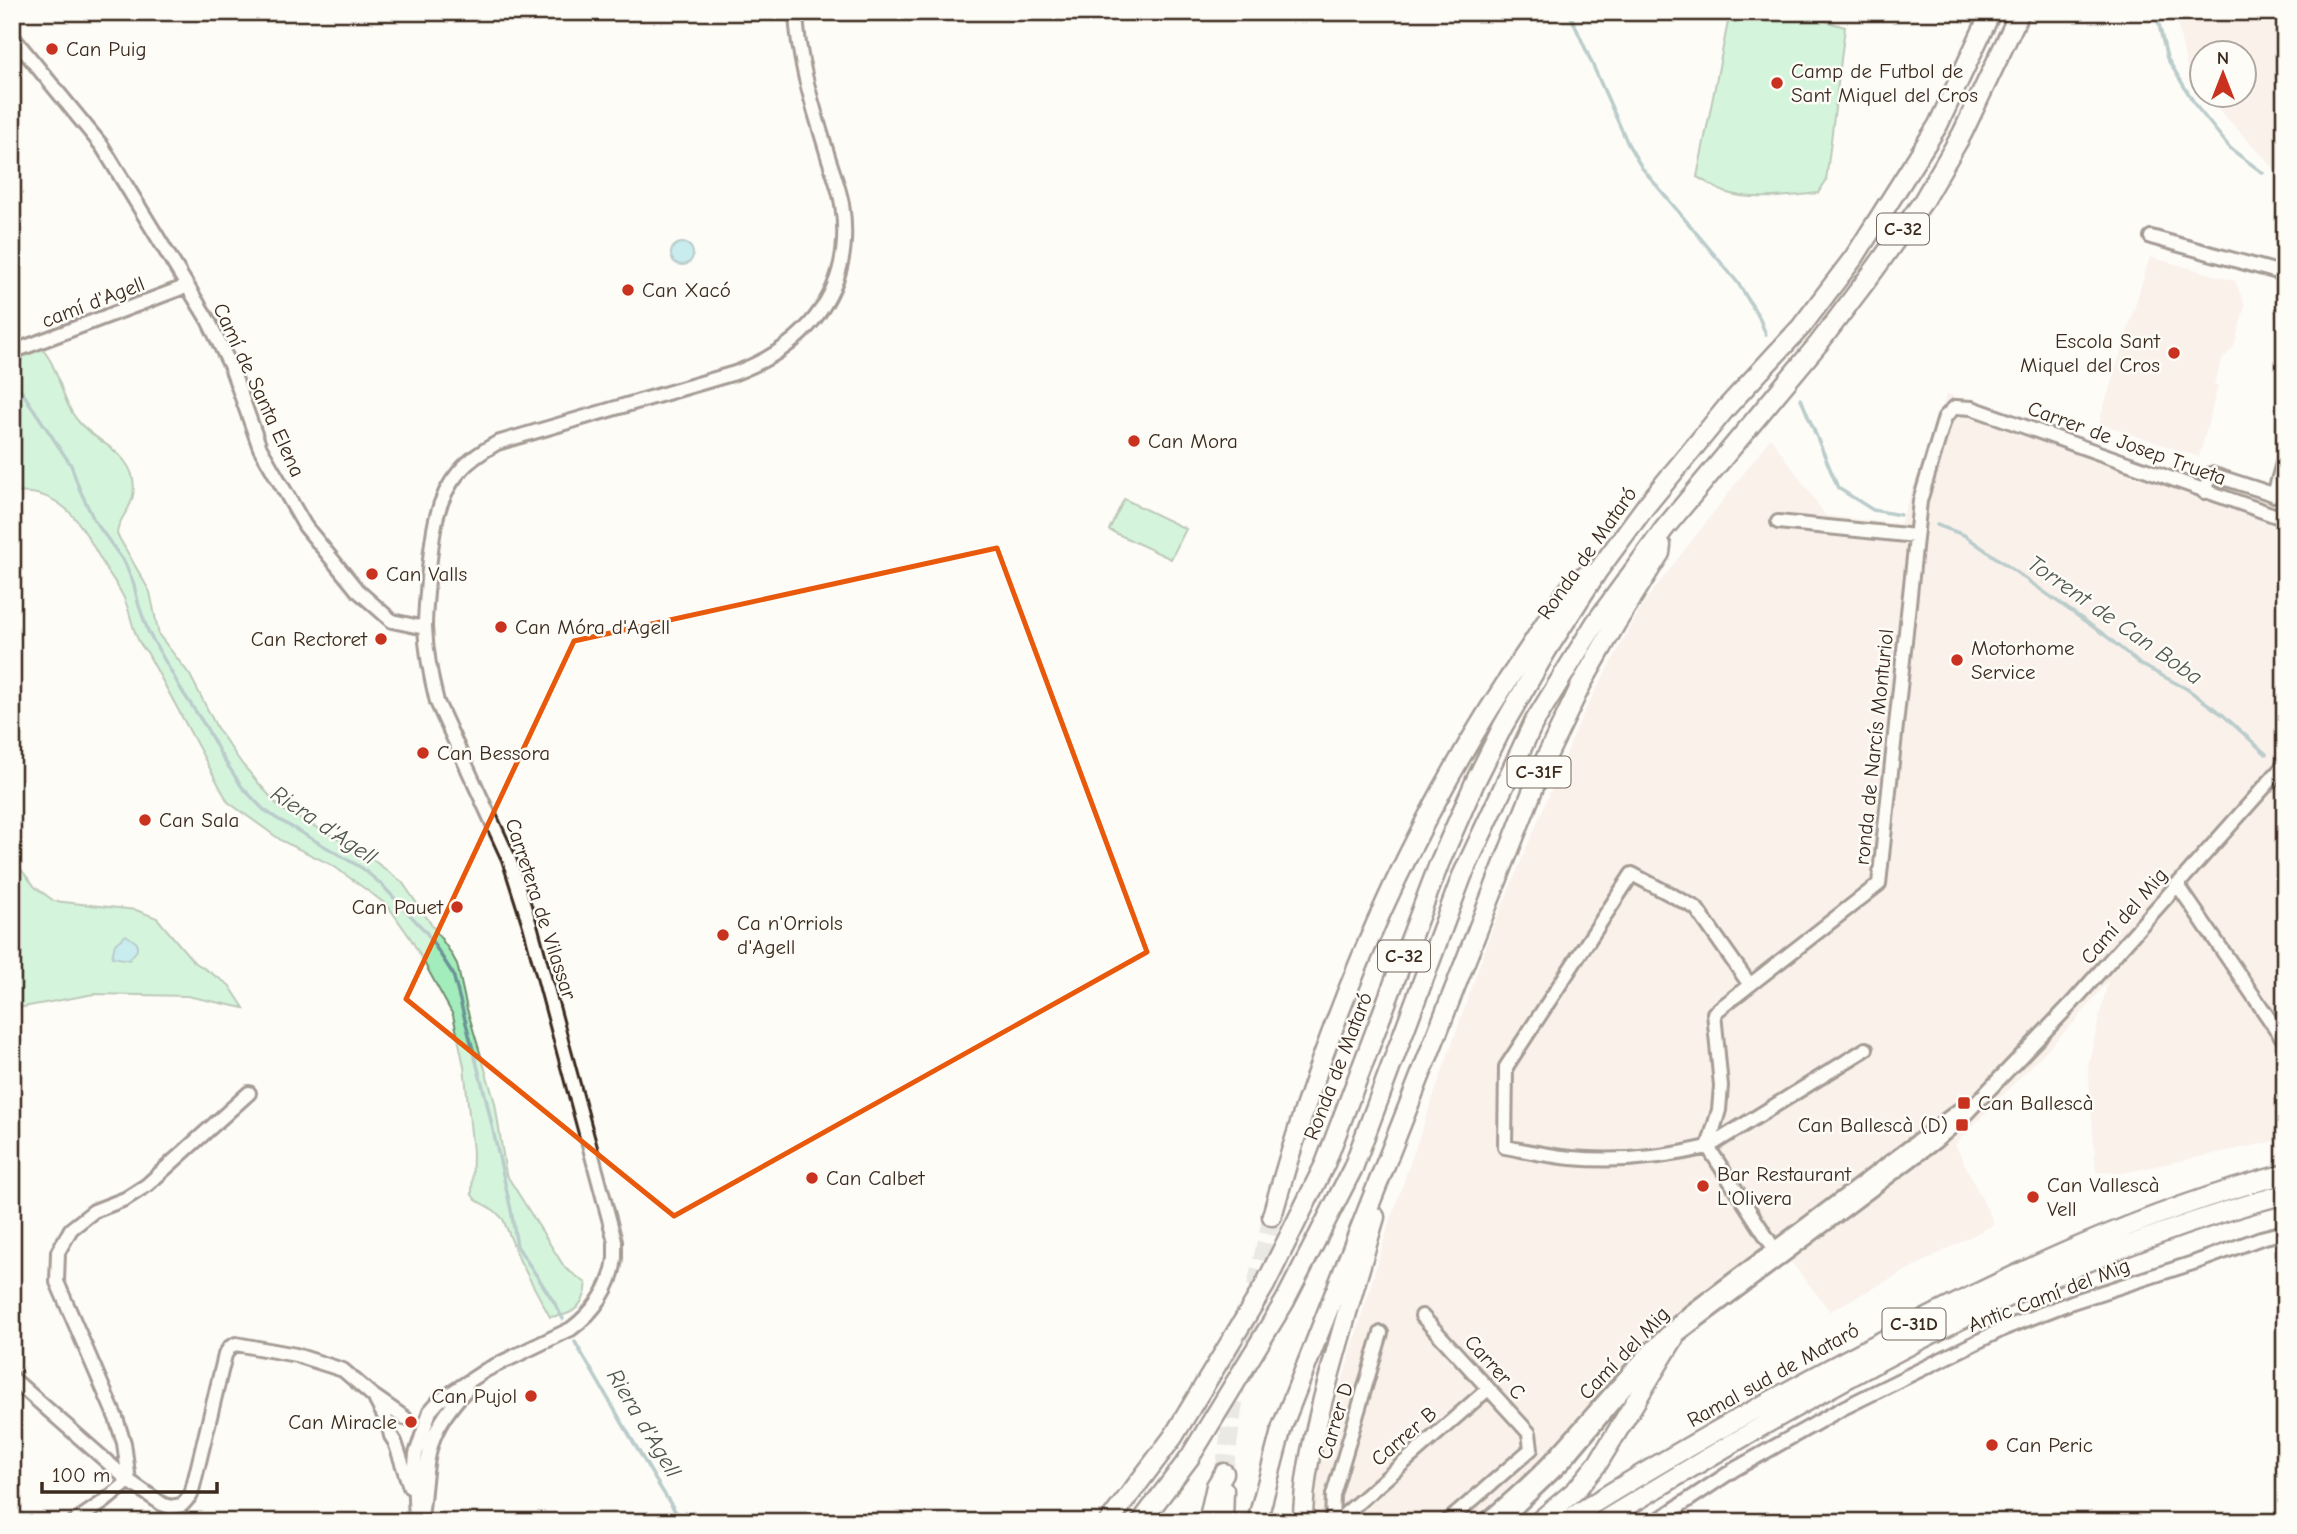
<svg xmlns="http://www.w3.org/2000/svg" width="2297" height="1534" viewBox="0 0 2297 1534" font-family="'Comic Neue',sans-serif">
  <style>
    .built { fill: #f5e4dc }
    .green { fill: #a3ecbb; stroke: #6f8b6c; stroke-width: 2 }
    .water { fill: #8adbe4; stroke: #6a9495; stroke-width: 2 }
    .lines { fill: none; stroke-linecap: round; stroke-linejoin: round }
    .stream { stroke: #6a9495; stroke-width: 3.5 }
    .highway-tunnel { stroke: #d6d2cc; stroke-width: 18; stroke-dasharray: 18 9; stroke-linecap: butt }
    .minor-casing { stroke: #3b2a1e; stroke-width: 18 }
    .highway-casing { stroke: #3b2a1e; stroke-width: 23 }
    .minor { stroke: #fdfcf7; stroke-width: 12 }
    .highway { stroke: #fdfcf7; stroke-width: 18 }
    .marked { fill: none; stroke: #e8590c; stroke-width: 5; stroke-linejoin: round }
    .poi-dot { fill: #c8321e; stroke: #fdfcf7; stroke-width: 2.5 }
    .labels { text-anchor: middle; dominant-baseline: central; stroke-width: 5; stroke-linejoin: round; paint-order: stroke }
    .shield { fill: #fdfcf7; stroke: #75695f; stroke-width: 2 }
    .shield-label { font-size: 19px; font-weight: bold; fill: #3b2a1e }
    .poi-label { font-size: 21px; fill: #3b2a1e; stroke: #fdfcf7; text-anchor: start }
    .street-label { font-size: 21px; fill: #3b2a1e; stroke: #fdfcf7 }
    .water-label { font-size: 23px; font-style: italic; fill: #4f5650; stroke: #fdfcf7 }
  </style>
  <rect width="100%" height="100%" fill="#fdfcf7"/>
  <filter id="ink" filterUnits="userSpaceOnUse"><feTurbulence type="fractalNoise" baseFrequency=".0143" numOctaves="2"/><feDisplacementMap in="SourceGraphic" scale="14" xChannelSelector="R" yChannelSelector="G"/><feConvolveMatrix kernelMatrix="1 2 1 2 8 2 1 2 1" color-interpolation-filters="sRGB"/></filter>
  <g filter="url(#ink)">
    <path class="built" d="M2175,12H2285V173L2276,170L2205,95L2244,94V52H2202V92L2189,77Z
      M2150,257L2235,281L2245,305L2234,347L2222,359L2214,384L2218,386L2199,457L2099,423Z
      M1947,394L2285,507V1139L2122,1173L2096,1172L2088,1066L2108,981L2079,1017L1955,1144L1994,1224L1830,1311L1789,1259L1721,1309L1468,1522H1313V1498L1319,1459L1390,1221L1490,935L1583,714L1643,604L1771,438L1826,516L1900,524Z"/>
    <path class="green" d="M1730,12H1795L1845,27L1826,181L1818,193C1792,196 1747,202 1722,191C1714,187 1705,181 1697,177Z
      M12,337L39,344C43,350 48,356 51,362C61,381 64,405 78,421C95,442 127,450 133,479C138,508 118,514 117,534L150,592L159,635L190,675L217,728L242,764L281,809L360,850L402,882L451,953L457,964L467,1009L495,1103L506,1174L565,1268L586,1283C588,1294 579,1309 569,1313C563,1316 556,1316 550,1317L520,1261L503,1219L495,1211L476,1200L472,1195L473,1152L464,1066L453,1015L411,939L388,906L375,896L332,865L282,841L228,802L147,652C134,641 132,618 126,603C121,589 111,577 104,565C82,527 65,487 12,493Z
      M1124,499L1186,529L1171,559L1109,530Z
      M12,858L35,887L54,901L136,910L157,918L193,961L229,985L244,1008L187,996L94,994L12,1009Z"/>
    <path class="water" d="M671 254a11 11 0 1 1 22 0a11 11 0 1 1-22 0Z
      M126,935L137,943V950L129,960L112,957L115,944Z"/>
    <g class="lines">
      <path class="stream" d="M1569,12L1628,144L1642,168L1738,283L1759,317L1766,335
        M2156,12L2167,58L2196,106L2231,149L2263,173
        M12,377L71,465L79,488L94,520L125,563L134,585L139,606L148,631L182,691L206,727L221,755L242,787L263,809L276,818L362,868L382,885L426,932L453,974L486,1099L511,1210L517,1246L554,1302L563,1319
        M1801,399L1838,488L1873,510L1900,515
        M1937,525L1964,535L2106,636L2140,664L2187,689L2223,715L2266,754
        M575,1342L655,1479L682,1522"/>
      <path class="highway-tunnel" d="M1224,1473L1241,1353L1272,1216"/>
      <g class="minor-casing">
        <path id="minor" d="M12,36L102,146L208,320L231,367L260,448L305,526L357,590L392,621L425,628
          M2151,237L2285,274
          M12,352L187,286
          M2204,492L2211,474L2285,498
          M2274,495L2285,456
          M1778,522L1916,536
          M2177,884L2285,1042
          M1750,985L1696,908L1632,874L1506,1067L1505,1147C1527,1151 1549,1156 1571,1158C1617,1162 1663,1158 1708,1147L1866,1049
          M1775,1250L1708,1147L1719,1110L1721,1086L1714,1013L1879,884L1920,501L1945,417L1955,407L1972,408L2285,519
          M1422,1316L1529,1433L1531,1449L1447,1522
          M12,1378L129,1481L162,1504L170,1507L182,1505L191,1495L225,1355L230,1347L236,1344L296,1355L343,1370L372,1395L405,1418
          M376,1401L388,1423L391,1436L395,1442L410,1487
          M421,1517C429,1458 422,1437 466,1390
          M74,1522L105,1501L129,1481L124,1443L116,1418L57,1282L58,1252L71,1229L94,1211L125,1199L147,1185L249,1093
          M416,1522L414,1475L416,1454L430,1411L439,1401L486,1370L571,1329C594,1312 612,1287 615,1258C615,1252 615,1246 615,1241L530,925L509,859L437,702C431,678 426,652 425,627C425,611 427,595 428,579C432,542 433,502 459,472C470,459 483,451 497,443L735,373C810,345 855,287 842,204C839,187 832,170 827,153C813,106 798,61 796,12
          M1332,1522L1333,1495L1381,1333
          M1336,1522L1488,1389
          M1484,1522C1509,1501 1533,1480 1555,1456C1600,1407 1640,1355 1690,1312L1959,1110
          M1501,1522L1563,1463L1647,1363L1674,1338L1936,1141L1958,1122L2072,1003L2285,764
          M1655,1522L1735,1469L1843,1408L2005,1328L2072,1302L2196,1262L2261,1238L2285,1232"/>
      </g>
      <g class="highway-casing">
        <path id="highway" d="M1272,1216C1328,1014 1411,820 1530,647C1540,632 1567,586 1580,578C1583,576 1587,575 1590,574
          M1109,1522L1173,1437L1265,1285L1325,1164L1439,864L1475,782L1503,726L1547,650L1597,572L1645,507L1727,407L1801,327L1855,256L1938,125L1991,12
          M1141,1522L1190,1457L1285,1301L1353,1168L1462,876L1533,724L1596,622L1664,529L1819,343L1875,269L1922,203L1962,134L2020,12
          M1208,1522L1216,1486L1224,1473
          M1223,1522L1224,1490
          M1257,1522L1282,1427L1543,764L1581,685L1615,625L1660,553L1661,545
          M1303,1522C1303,1480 1313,1440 1323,1399C1339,1338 1357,1278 1375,1217
          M1538,1522L1576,1490L1598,1463L1674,1338
          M1564,1522C1663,1459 1766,1402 1869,1348C2003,1278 2138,1213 2285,1174
          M1601,1522C1815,1392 2042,1259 2285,1194"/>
      </g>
      <use href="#minor" class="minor"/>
      <use href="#highway" class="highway"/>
    </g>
  </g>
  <path d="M0 0H2297V1534H0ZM997,548L1147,952L674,1216L406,999L574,641Z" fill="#fdfcf7" fill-opacity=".55" fill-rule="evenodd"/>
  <path class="marked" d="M997,548L1147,952L674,1216L406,999L574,641Z"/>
  <g class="poi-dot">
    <circle cx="52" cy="49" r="7"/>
    <circle cx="1777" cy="83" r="7"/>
    <circle cx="628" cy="290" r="7"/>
    <circle cx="2174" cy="353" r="7"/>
    <circle cx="1134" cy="441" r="7"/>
    <circle cx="372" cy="574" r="7"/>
    <circle cx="501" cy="627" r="7"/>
    <circle cx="381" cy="639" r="7"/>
    <circle cx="1957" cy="660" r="7"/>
    <circle cx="423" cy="753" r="7"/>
    <circle cx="145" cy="820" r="7"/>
    <circle cx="457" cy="907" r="7"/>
    <circle cx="723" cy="935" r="7"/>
    <rect x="1957" y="1096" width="14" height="14" rx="3.5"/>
    <rect x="1955" y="1118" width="14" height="14" rx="3.5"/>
    <circle cx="812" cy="1178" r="7"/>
    <circle cx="1703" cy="1186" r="7"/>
    <circle cx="2033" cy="1197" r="7"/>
    <circle cx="531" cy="1396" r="7"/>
    <circle cx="411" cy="1422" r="7"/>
    <circle cx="1992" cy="1445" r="7"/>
  </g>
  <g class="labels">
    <g class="shield">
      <rect x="1877" y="213.5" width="52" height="31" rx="5"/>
      <rect x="1507.5" y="756.5" width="63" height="31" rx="5"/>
      <rect x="1378" y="940.5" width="52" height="31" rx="5"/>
      <rect x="1882.5" y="1308.5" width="63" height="31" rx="5"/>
    </g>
    <g class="shield-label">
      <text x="1903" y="229">C-32</text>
      <text x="1539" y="772">C-31F</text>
      <text x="1404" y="956">C-32</text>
      <text x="1914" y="1324">C-31D</text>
    </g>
    <g class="poi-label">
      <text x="66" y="49">Can Puig</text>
      <text x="1791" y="71">Camp de Futbol de<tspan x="1791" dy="24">Sant Miquel del Cros</tspan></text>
      <text x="642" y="290">Can Xacó</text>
      <text x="2160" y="341" text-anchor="end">Escola Sant<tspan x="2160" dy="24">Miquel del Cros</tspan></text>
      <text x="1148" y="441">Can Mora</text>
      <text x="386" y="574">Can Valls</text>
      <text x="515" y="627">Can Móra d'Agell</text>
      <text x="367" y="639" text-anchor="end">Can Rectoret</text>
      <text x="1971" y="648">Motorhome<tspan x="1971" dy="24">Service</tspan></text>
      <text x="437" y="753">Can Bessora</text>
      <text x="159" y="820">Can Sala</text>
      <text x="443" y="907" text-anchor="end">Can Pauet</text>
      <text x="737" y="923">Ca n'Orriols<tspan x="737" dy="24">d'Agell</tspan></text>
      <text x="1978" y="1103">Can Ballescà</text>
      <text x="1948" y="1125" text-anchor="end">Can Ballescà (D)</text>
      <text x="1717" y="1174">Bar Restaurant<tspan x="1717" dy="24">L'Olivera</tspan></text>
      <text x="826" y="1178">Can Calbet</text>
      <text x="2047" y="1185">Can Vallescà<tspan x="2047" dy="24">Vell</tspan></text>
      <text x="517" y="1396" text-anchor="end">Can Pujol</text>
      <text x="397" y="1422" text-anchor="end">Can Miracle</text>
      <text x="2006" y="1445">Can Peric</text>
    </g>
    <g class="street-label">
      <text transform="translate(93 302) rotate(-21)">camí d'Agell</text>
      <text transform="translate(259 390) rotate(65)">Camí de Santa Elena</text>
      <text transform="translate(2127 443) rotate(20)">Carrer de Josep Trueta</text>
      <text transform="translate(1587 553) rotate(-55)">Ronda de Mataró</text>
      <text transform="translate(1874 747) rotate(-84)">ronda de Narcís Monturiol</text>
      <text transform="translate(541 909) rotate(72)">Carretera de Vilassar</text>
      <text transform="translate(2124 916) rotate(-49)">Camí del Mig</text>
      <text transform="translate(1338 1066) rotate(-69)">Ronda de Mataró</text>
      <text transform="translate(2049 1295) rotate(-21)">Antic Camí del Mig</text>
      <text transform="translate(1624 1353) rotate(-46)">Camí del Mig</text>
      <text transform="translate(1495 1367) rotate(48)">Carrer C</text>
      <text transform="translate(1773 1375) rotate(-29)">Ramal sud de Mataró</text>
      <text transform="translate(1335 1421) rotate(-73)">Carrer D</text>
      <text transform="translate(1404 1436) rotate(-41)">Carrer B</text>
    </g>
    <g class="water-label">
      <text transform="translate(2115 620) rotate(35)">Torrent de Can Boba</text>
      <text transform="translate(324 825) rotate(34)">Riera d'Agell</text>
      <text transform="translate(644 1423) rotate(59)">Riera d'Agell</text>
    </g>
  </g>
  <rect width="2297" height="1534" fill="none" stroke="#fdfcf7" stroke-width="42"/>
  <rect x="21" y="21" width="2255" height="1492" fill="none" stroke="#3b2a1e" stroke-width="2.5" filter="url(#ink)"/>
  <g transform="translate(2223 74)"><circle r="33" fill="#fdfcf7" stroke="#afa8a0" stroke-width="2"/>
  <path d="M0-5L12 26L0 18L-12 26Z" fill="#c8321e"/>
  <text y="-10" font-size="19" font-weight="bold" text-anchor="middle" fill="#3b2a1e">N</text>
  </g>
  <path d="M42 1482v10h175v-10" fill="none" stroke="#3b2a1e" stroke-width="3.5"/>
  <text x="52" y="1482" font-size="21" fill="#3b2a1e" stroke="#fdfcf7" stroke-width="5" paint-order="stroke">100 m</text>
</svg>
